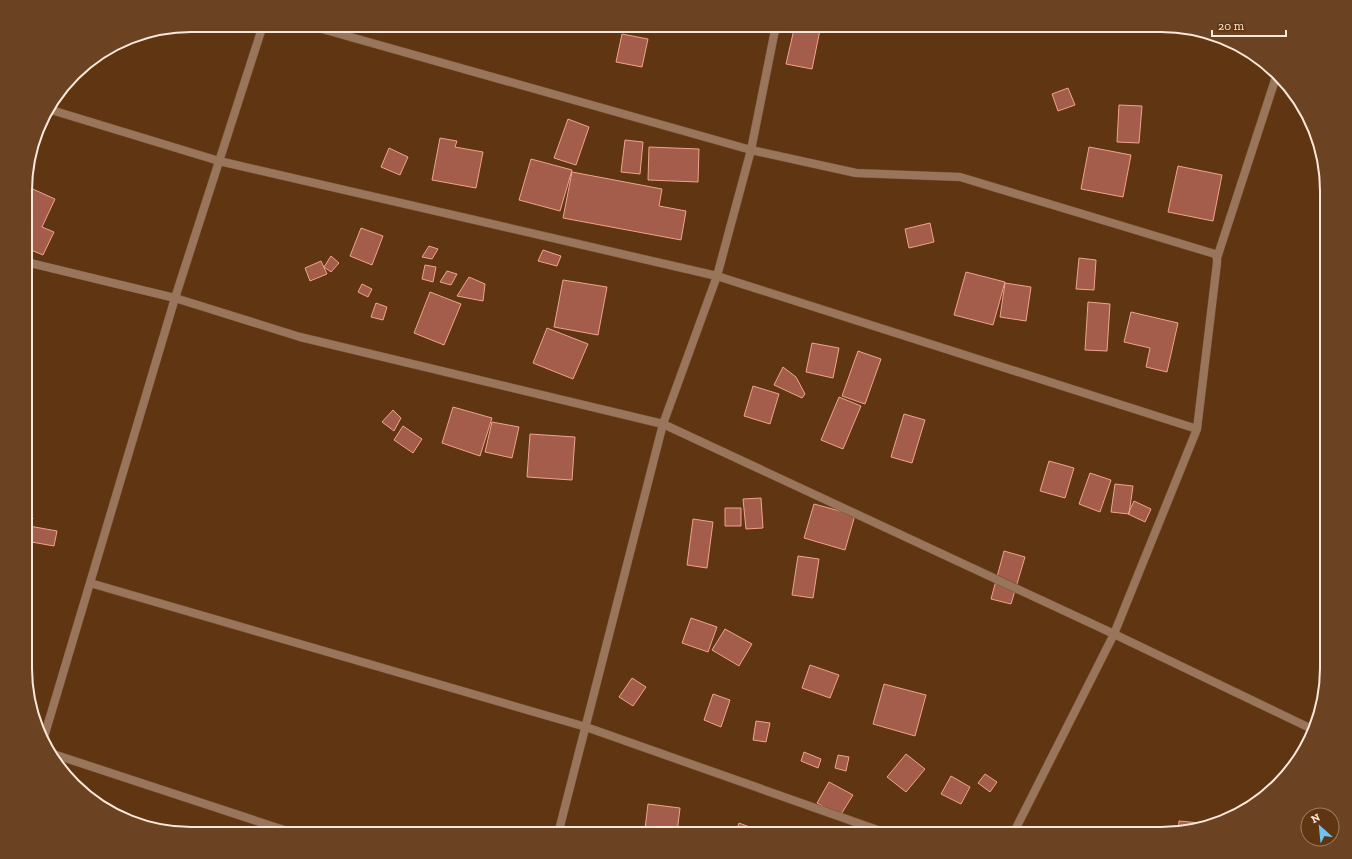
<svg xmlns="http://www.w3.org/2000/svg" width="1352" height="859" viewBox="0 0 1352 859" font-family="'Zilla Slab',serif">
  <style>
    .building { fill: #a35d4a; stroke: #f0a48f }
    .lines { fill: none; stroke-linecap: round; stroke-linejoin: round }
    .minor-casing { stroke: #785232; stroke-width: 9 }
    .minor { stroke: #99755b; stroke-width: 8 }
    .rim { fill: none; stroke: #fce8da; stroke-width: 2 }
  </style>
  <rect width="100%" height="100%" fill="#5f3512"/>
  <path class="building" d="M456,25H471L470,29Z
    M795,25H821L812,69L786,64Z
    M622,34L648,39L642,67L616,62Z
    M1068,88L1075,105L1058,111L1052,94Z
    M1119,105L1142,106L1139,143L1117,142Z
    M568,119L589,127L576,165L554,158Z
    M440,138L457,141L455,147L483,152L476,188L432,180Z
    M625,140L643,142L640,174L621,172Z
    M649,147L699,149L698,182L648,180Z
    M1089,147L1131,155L1123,197L1081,189Z
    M389,148L408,157L400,175L381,167Z
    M531,159L572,170L560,211L519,200Z
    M1178,166L1222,175L1213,221L1168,212Z
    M572,172L662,189L659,206L686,211L681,240L563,218Z
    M26,186L55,199L42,227L54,232L43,255L26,248Z
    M930,223L934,242L909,248L905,229Z
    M361,228L383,236L372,265L350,256Z
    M429,246L438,249L432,259L422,257Z
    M543,250L561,256L557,266L538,261Z
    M331,256L339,263L331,272L324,267Z
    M1079,258L1096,260L1094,290L1076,289Z
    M321,261L327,274L310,281L305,268Z
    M425,265L436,267L433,282L422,279Z
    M447,271L457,274L451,285L440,282Z
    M966,272L1005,282L993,325L954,315Z
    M469,277L485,284L483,301L457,296Z
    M563,280L607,287L598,335L554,327Z
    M1005,283L1031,287L1026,321L1000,317Z
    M362,284L372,289L368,297L358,292Z
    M430,292L461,304L444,345L414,333Z
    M1088,302L1110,304L1107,351L1085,350Z
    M376,303L387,307L383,320L371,317Z
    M1131,312L1178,323L1167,372L1146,367L1150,348L1124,342Z
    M547,328L588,344L573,379L533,363Z
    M812,343L839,348L833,378L806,372Z
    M858,351L881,359L865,404L842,396Z
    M783,367L796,377L805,394L802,398L774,385Z
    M753,386L779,394L770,424L744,416Z
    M839,397L861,406L843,449L821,440Z
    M453,407L492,418L480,456L442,443Z
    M393,410L401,418L394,431L382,422Z
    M904,414L925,420L912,463L891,457Z
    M492,422L519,427L512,458L485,452Z
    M403,426L422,439L413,453L394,440Z
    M530,434L575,437L572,480L527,477Z
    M1049,461L1074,468L1065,498L1040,491Z
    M1090,473L1111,480L1100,512L1079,504Z
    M1115,484L1133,486L1129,514L1111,512Z
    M761,498L763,528L746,529L743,499Z
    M1134,501L1151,509L1145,522L1128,514Z
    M814,504L855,515L845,550L804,538Z
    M725,508H741V526H725Z
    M30,510L33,519L26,520V512Z
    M693,519L713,522L707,568L687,565Z
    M29,526L57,531L54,546L26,541Z
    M1004,551L1025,557L1011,604L991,599Z
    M798,556L819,559L813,598L792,595Z
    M691,618L717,627L708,652L682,643Z
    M725,629L752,644L739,666L712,650Z
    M810,665L839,675L830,698L802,688Z
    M632,678L646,687L633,706L619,697Z
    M884,684L926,695L915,736L873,724Z
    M713,694L730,700L721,727L704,720Z
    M756,721L770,723L766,742L753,740Z
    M804,752L821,759L818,768L801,761Z
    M906,754L925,769L906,792L887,777Z
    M838,755L849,757L846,771L835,768Z
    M985,774L997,782L990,792L978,783Z
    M951,776L970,787L961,804L941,794Z
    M829,782L853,795L840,816L817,803Z
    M648,804L680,808L677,833L645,829Z
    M1179,821L1200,823L1199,825L1178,832Z
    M739,823L768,834H735Z"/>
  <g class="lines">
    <g class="minor-casing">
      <path id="minor" d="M308,25L751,150L856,173L960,177L1215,254L1217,258V263L1197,429L1114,634L1013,834
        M48,109L219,161L717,276L1197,429
        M1217,258L1276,77
        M26,262L175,298L300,337L663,424L1114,634L1314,730
        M90,583L586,727L889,834
        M44,737L175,298L263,25
        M50,753L284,830L302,834
        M558,834L663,424L717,276L751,150L776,25"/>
    </g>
    <use href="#minor" class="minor"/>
  </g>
  <path d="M0 0H1352V859H0ZM191 32H1161A159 159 0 0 1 1320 191V668A159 159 0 0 1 1161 827H191A159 159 0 0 1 32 668V191A159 159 0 0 1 191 32Z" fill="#6c4322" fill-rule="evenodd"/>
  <path class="rim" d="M191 32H1161A159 159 0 0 1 1320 191V668A159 159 0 0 1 1161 827H191A159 159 0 0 1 32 668V191A159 159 0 0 1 191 32Z"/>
  <g transform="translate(1320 827) rotate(333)"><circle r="19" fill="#5f3512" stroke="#9e7d62"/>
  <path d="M0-3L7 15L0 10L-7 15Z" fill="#6fc2f4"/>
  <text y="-6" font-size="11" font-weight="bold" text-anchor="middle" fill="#fce8da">N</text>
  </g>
  <path d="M1212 30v6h74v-6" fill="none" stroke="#fce8da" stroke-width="2"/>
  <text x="1218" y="30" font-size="12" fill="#fce8da" stroke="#5f3512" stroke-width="3" paint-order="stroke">20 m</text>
</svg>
